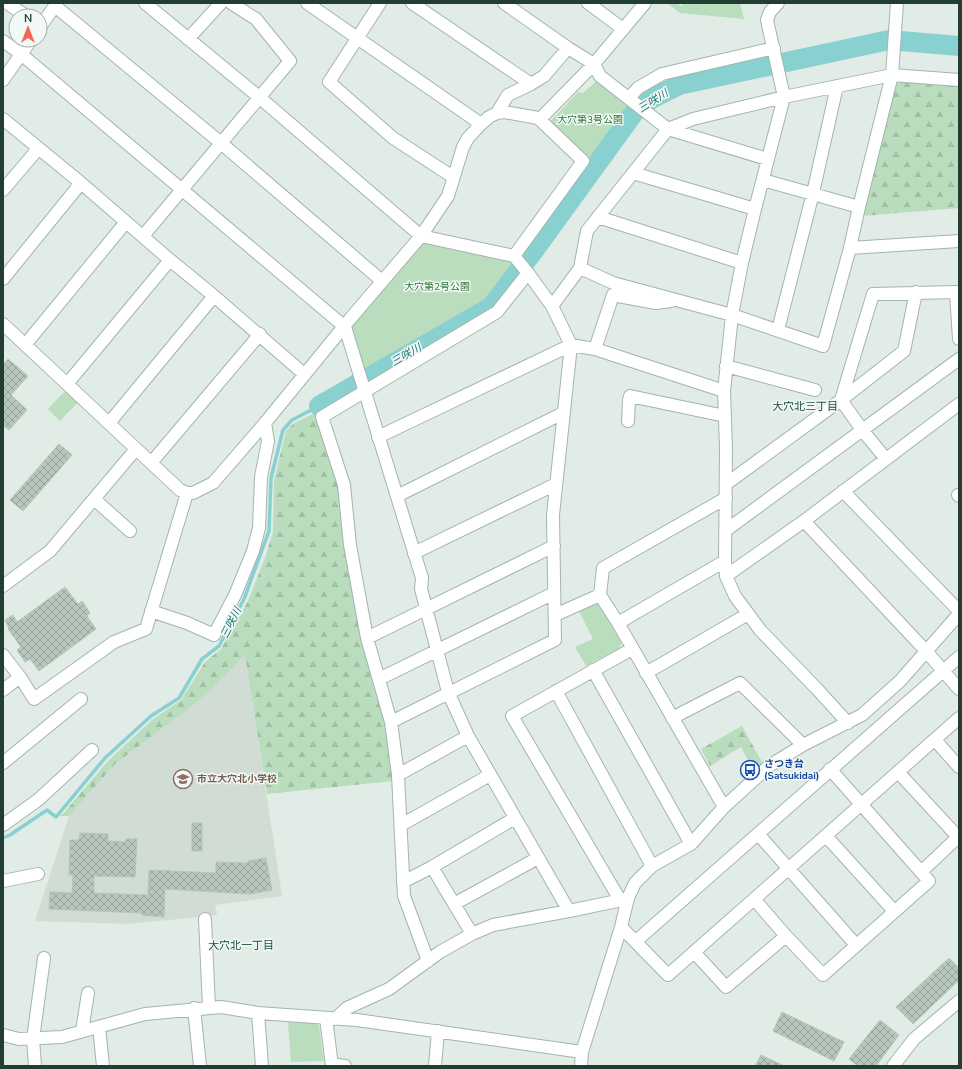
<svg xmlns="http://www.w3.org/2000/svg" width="962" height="1069" viewBox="0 0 962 1069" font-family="'Nunito Sans','Noto Sans JP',sans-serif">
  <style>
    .built { fill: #d0dcd4 }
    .forest { fill: url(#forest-firs) }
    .park { fill: #baddbe }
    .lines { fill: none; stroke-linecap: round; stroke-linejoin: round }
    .stream { stroke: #89d1d1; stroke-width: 3.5 }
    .river { stroke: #89d1d1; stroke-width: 20 }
    .building { fill: url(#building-cross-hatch); stroke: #b4c6bc }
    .minor-casing { stroke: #a4b4ac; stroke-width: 14 }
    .tertiary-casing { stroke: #a4b4ac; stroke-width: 14 }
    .minor { stroke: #fff; stroke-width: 12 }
    .tertiary { stroke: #fff; stroke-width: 12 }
    .labels { text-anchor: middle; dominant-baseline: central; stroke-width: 3; stroke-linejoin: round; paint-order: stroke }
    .park-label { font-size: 10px; fill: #2b743c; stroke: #f2f8f4 }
    .transit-label { font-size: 10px; font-weight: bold; fill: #164399; stroke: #f2f8f4; text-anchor: start }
    .education-label { font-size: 10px; font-weight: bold; fill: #785e54; stroke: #f2f8f4; text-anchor: start }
    .water-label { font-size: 11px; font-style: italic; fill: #1b7879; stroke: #f2f8f4 }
    .neighbourhood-label { font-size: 11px; fill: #1d4f3b; stroke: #f2f8f4 }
  </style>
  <defs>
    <pattern id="forest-firs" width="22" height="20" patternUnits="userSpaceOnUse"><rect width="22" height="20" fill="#baddbe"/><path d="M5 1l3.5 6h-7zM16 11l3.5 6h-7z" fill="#a0bfa4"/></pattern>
    <pattern id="building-cross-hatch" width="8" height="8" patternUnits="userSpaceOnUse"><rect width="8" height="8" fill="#b7c7be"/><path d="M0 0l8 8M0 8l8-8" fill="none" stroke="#94a39b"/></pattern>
  </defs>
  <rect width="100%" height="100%" fill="#e1ece6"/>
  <path class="built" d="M245,654L282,896L215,905L217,915L189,918L128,924L35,921L69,816L115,764L199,701Z"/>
  <path class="forest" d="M902,81L959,86V208L862,216L895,85Z
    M317,412L339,483L387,723L393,781L267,794L245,655L199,701L115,764L69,816H61L108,761L152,720L181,700L205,662L221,649L248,601L265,558L273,532L274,480L286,431L294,423Z
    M742,726L766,769L756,776L741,747L710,766L701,749Z"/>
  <path class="park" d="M667,3H676L681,6L684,3H740L744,19L680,13Z
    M598,80L634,108L591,161L549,123L578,92L583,93Z
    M423,242L511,260L514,268L488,304L366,376L351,324Z
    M66,390L78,402L60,421L48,409Z
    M594,602L599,604L621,642L620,648L586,666L575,647L593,639L579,611Z
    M288,1022L316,1023L319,1026L324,1061L291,1062Z"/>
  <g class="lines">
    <path class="stream" d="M3,838L10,835L47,810L56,817L105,758L151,716L179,698L202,659L219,646L244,599L269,531L271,478L283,430L292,420L319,406"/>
    <path class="river" d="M319,406L491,307L536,248L636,110L653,98L679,85L889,40L959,46"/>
  </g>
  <path class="building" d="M8,359L28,376L11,395L27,410L9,430L3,425V365Z
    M59,444L72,455L23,511L10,500Z
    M65,587L78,604L82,601L90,613L87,616L96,629L39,671L30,659L25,662L17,650L21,647L8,629L9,628L5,620L13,615L17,622Z
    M192,823H202V851H192Z
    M80,833L108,834V841L126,842V839H137L135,877L94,876V893L148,895L149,870L216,873V862L249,863L248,861L266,858L272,890L250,894L165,889L164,917L142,915V913L49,909L50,892L72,893L73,875H69L70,840H79Z
    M949,958L959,968V980L913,1024L896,1007Z
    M782,1012L844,1042L834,1061L773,1031Z
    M880,1020L899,1035L876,1066H858L849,1059Z
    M761,1055L784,1066H755Z"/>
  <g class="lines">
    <g class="minor-casing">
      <path id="minor" d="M7,3L26,16
        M145,3L259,97L421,236L514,256L528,273L552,306L571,345L553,515L555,640L391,722
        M307,3L481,124
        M380,3L329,82L393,138L453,177
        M412,3L531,84
        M504,3L568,48L594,64L600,76L668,129L767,159
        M588,3L623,29
        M778,3L770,12L767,20L784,97L755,209L742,263L732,315L724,391L726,448L725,561L726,576L735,596L760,630L817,689L848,723
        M55,6L221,143L382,281
        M40,27L57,3
        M188,39L221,3
        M3,80L31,40
        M629,98L638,88L662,74L774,48
        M497,113L508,95L531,84L544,76L568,48
        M3,119L81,183L170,260L214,296L304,374
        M668,129L693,119L784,97L892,75L959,80
        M633,173L755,209
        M763,180L859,207
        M3,190L38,149
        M143,236L290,61L256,19L231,3
        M850,248L959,241
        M514,256L583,161L538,118
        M580,268L613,283L732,315
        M3,279L81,183
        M552,306L580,268L587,231L598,217L742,263
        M3,324L180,490L187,493H193L213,483L265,423L350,319L421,236L448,196L463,147L468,138L481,124L489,117L497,113L504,112L538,118L542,117L594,64L645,3
        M778,330L813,193L837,86
        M25,345L126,222
        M595,349L613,295L656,303L671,301
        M726,366L815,390
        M67,384L170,260
        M628,421L629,400L630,396L725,416
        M109,423L214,296
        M378,437L571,345L595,349L724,391
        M886,459L863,431L841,400L873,294L956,292L959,339
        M151,463L260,334
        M726,484L841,400L904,351L916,292
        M843,491L959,611
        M958,495L959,496
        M397,496L563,413
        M94,499L130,531
        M804,521L926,651L959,689
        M725,531L959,359
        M414,553L556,484
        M726,576L804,521L959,404
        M422,578L421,589L448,692L468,736L569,911
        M3,586L50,551L136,449
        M600,595L603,568L726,498
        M151,611L187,623L214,635L235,595L253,551L259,528L261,477L268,441L265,423
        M555,615L600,595L618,623L724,807
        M618,623L725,561
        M367,638L554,546
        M3,655L20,677L34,699L114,642L146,629L187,493
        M593,670L691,844
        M646,673L748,614
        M379,679L554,593
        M3,690L20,677
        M556,691L652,866
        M672,718L740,683L803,745
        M935,740L959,767
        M3,763L81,699
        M898,772L958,837
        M398,775L468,736
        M3,825L38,800L92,750
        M401,825L490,775
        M758,834L856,945
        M826,836L894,911
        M432,867L472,934
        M922,871L959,836
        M3,881L38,874
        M403,882L432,867L515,818
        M754,899L786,936L823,975L929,881L830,769
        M620,900L512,716L632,649
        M454,904L538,858
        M205,919L209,1007
        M621,927L668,975L959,718
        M636,941L959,657
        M694,952L726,987L786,936
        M428,961L404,896L398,775L391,722L367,638L350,545L344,485L322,417L497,312L528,273
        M194,1008L200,1066
        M258,1013L262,1066
        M326,1018L332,1066
        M335,1019L347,1008L389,989L440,952L472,934L493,925L569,911L627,899
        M99,1027L103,1066
        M82,1031L88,993
        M3,1035L19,1039L62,1037L145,1014L221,1007L258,1013L357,1020L582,1052
        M332,1064L345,1066
        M35,1066L33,1039L44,958
        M435,1066L438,1031
        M581,1066L582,1052L621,927L628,898L635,883L652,866L691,844L724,807L769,766L803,745L862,715L900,681L959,614
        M893,1066L914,1039L959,1001"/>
    </g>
    <g class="tertiary-casing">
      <path id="tertiary" d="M3,41L21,54L345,327L422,578
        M598,217L668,129
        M732,315L823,346L850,248L859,207L892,75L897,3"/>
    </g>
    <use href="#minor" class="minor"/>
    <use href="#tertiary" class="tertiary"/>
  </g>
  <defs>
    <g id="bus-ring" transform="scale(1)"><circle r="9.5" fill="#f2f8f4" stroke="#1a4fb4" stroke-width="1.5"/><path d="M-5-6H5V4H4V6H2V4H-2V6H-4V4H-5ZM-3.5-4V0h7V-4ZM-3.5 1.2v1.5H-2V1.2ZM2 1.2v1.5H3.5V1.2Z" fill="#1a4fb4"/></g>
    <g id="school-ring" transform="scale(1)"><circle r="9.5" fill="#f2f8f4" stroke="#8d6e63" stroke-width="1.5"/><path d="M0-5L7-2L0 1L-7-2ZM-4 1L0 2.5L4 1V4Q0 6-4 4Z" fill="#8d6e63"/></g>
  </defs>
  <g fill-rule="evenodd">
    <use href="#bus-ring" x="750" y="770"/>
    <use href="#school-ring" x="183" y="779"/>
  </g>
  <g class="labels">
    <g class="park-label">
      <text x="590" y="120">大穴第3号公園</text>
      <text x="437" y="287">大穴第2号公園</text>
    </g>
    <g class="transit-label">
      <text x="764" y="764">さつき台<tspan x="764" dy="12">(Satsukidai)</tspan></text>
    </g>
    <g class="education-label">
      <text x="197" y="779">市立大穴北小学校</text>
    </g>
    <g class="water-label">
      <text transform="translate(653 101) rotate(-32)">三咲川</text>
      <text transform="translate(406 355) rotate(-30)">三咲川</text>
      <text transform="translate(231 623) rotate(-63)">三咲川</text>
    </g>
    <g class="neighbourhood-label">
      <text x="805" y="406">大穴北三丁目</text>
      <text x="241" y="945">大穴北一丁目</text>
    </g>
  </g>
  <rect width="962" height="1069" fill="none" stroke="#223d31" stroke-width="8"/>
  <g transform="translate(28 28)"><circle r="19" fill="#f2f8f4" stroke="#9fada6"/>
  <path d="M0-3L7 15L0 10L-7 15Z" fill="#f36759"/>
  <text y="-6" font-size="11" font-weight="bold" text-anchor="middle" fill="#223d31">N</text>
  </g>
</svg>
